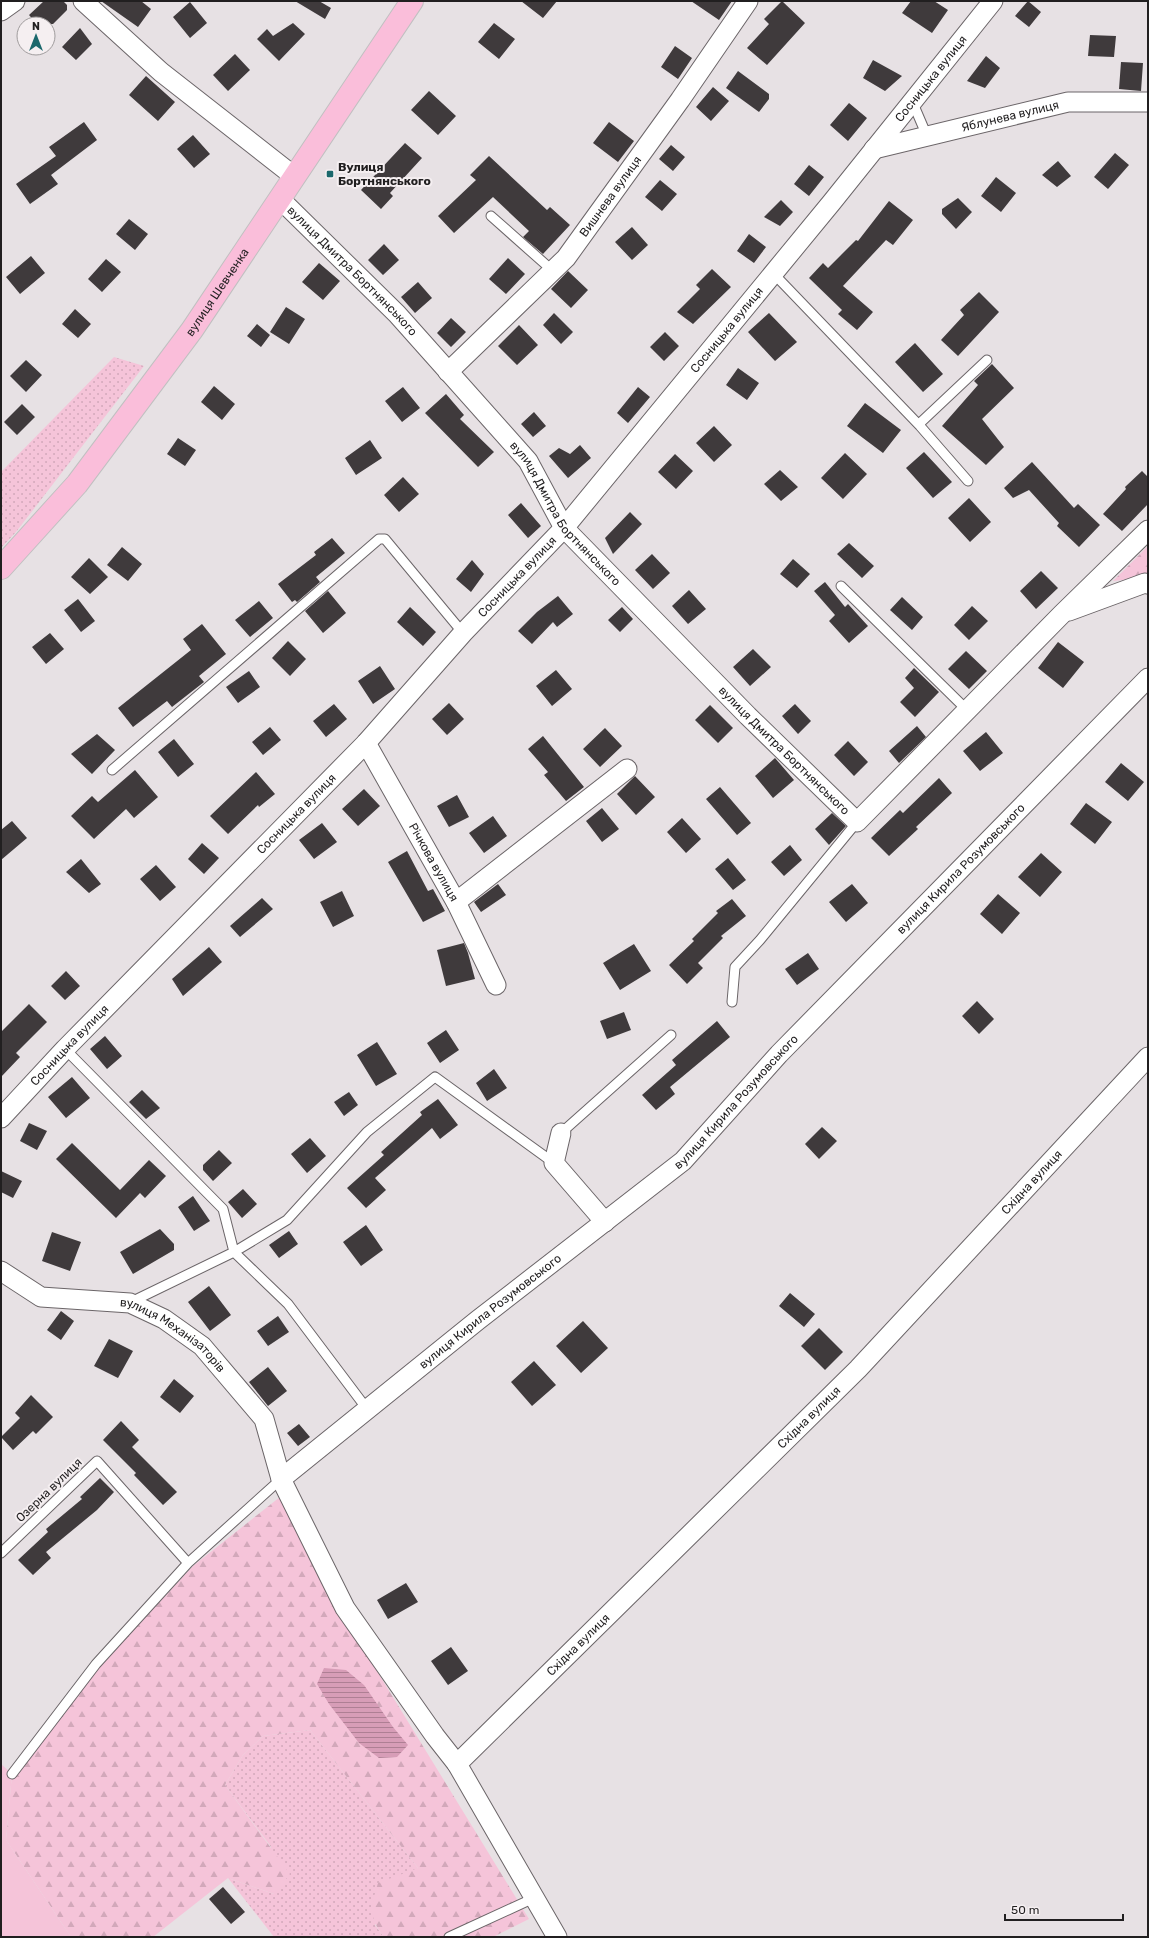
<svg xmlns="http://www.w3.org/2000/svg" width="1149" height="1938" viewBox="0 0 1149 1938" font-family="Rubik,sans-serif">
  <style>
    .grass { fill: url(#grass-dots) }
    .forest { fill: url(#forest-firs) }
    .green { fill: #f5c4d9 }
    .water { fill: url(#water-rules) }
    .building { fill: #3f3a3c }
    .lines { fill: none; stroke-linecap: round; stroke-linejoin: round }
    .lane-casing { stroke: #6b6568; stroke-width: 11 }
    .street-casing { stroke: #6b6568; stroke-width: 21 }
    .primary-casing { stroke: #c1c0c1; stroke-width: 24 }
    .lane { stroke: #fff; stroke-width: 9 }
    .street { stroke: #fff; stroke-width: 19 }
    .primary { stroke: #fabeda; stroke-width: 22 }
    .poi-dot { fill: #1b686c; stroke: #f5eff1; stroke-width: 1.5 }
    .labels { text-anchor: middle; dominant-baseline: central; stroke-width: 4; stroke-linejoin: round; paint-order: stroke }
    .street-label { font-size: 12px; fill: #211f20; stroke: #f5eff1 }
    .poi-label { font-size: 12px; font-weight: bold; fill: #211f20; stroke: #f5eff1; text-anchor: start }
  </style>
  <defs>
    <pattern id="grass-dots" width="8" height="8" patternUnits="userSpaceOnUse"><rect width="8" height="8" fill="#f5c4d9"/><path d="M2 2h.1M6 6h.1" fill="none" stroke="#d2a8ba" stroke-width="1.8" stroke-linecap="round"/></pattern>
    <pattern id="forest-firs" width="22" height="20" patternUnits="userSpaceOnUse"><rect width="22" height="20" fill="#f5c4d9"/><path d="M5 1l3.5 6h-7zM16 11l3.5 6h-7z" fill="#d2a8ba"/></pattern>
    <pattern id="water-rules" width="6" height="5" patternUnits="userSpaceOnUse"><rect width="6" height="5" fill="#d79db7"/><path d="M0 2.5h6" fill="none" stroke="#ae7f94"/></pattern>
  </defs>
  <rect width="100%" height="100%" fill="#e7e1e4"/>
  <path class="grass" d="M114,357L144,366L16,532L1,548V472Z
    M310,1730L418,1868L375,1925L384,1937H274L228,1878L274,1894L271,1847L225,1785L243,1755L263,1736Z"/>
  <path class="forest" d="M1148,546V577L1113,581Z
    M280,1497L353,1632L529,1919L493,1937H384C368,1917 371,1906 378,1883L418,1868L310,1730L263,1736L243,1755L225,1785L290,1874L274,1894L228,1878L153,1937H71L6,1840L12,1774L99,1667L193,1566Z"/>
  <path class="green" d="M1,1764L12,1774L6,1840L71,1937H1Z"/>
  <path class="water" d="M324,1668L346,1670L364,1685L393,1727L408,1745L397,1757L379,1758L359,1743L329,1704L317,1684Z"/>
  <path class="building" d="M44,1H63L67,5V10L53,24H37L29,15Z
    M101,1H141L151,9L138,27Z
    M295,1H319L331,8L325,19Z
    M521,1H557L543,18Z
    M691,1H732L719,20Z
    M782,1L805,23L767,65L747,48L769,24L764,19Z
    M911,1H934L948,10L932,33L902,13Z
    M1028,1L1041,12L1029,27L1015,16Z
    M190,2L207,23L190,38L173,17Z
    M293,23L305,34L279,61L257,39L267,29L273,36Z
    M494,23L515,39L499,59L478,42Z
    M80,28L92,44L76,60L62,47Z
    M1090,35L1116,36L1114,57L1088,56Z
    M675,46L692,58L678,79L661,67Z
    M235,54L250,70L228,91L213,75Z
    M986,56L1000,68L985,88L967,81Z
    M873,60L902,76L885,91L863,78Z
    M1121,62L1143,63L1141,91L1119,89Z
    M738,71L769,94V99L759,112L726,88Z
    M146,76L175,102L158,121L129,95Z
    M713,87L729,101L711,121L696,107Z
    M429,91L456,116L438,135L411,110Z
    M849,103L867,118L848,141L830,125Z
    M84,122L97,140L51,175L58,184L30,204L16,184L56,156L49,147Z
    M609,122L634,141L618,162L593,143Z
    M193,135L210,154L194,168L177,149Z
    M405,143L422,158L390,193L393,196L381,209L361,190Z
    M671,145L685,157L673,171L659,159Z
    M1115,153L1129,165L1108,189L1094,177Z
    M489,156L547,210L550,207L570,225L543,254L523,237L529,231L493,197L454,233L438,216L476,180L470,175Z
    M1058,161L1071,176L1057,187L1042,175Z
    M809,165L824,177L809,196L794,184Z
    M996,177L1016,193L1001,212L981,196Z
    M660,180L677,194L662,211L645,197Z
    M958,198L972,212L956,229L942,214V209Z
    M781,200L793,212L780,226L764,217Z
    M889,201L913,220L893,245L886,240L843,286L873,312L857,330L838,314L842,310L809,278L823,263L828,268L856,240L858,241Z
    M129,219L148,234L135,250L116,234Z
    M632,227L648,245L632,260L615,242Z
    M749,234L766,247L754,263L737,251Z
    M384,244L399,260L383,275L368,260Z
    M31,256L45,273L20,294L6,277Z
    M508,258L525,274L506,294L489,279Z
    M106,259L121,272L102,292L88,279Z
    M319,263L340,281L323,300L302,282Z
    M712,269L731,287L693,324L677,312L700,289L696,285Z
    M568,271L588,290L571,308L551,289Z
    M418,282L432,298L415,313L401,297Z
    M979,292L999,312L958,356L941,340L964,315L960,310Z
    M286,307L305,319L289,344L270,332Z
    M75,309L91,324L78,338L62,324Z
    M554,313L573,332L561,344L543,325Z
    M769,313L797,342L775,361L748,332Z
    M451,318L466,332L451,347L437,333Z
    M257,324L270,335L261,347L247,336Z
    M519,325L538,345L517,365L498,346Z
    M665,332L679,346L664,361L650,347Z
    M915,343L943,374L923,392L895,362Z
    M26,360L42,375L26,392L10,376Z
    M992,364L1014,388L982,419L1004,447L986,465L942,426L978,385L974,381Z
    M738,368L759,383L747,400L726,385Z
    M214,386L235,404L222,420L201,402Z
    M403,387L420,408L402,422L385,401Z
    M638,387L650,397L628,423L617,413Z
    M446,394L464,415L460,419L494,452L478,467L425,413Z
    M865,403L901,430L883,453L847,426Z
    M22,404L35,417L17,435L4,422Z
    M534,412L546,426L533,437L521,424Z
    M714,426L732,445L714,462L696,443Z
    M178,438L196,450L185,466L167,454Z
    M370,440L382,458L356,475L345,458Z
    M580,445L591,458L568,478L549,456L559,448L570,454Z
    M924,452L952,482L933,498L906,468Z
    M845,453L867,474L843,499L821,478Z
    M675,454L693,471L676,489L658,472Z
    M1032,462L1074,508L1078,504L1100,525L1079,547L1057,526L1059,523L1029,490L1013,498L1004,488Z
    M780,470L798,487L781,501L764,484Z
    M1142,471L1148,477V504L1122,531L1103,514L1126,489L1125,487Z
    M403,477L419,494L399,512L384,495Z
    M969,498L991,522L970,542L948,518Z
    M521,503L541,526L528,538L508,515Z
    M630,512L642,524L613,554L605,538Z
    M332,538L345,553L316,577L320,582L297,602L295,600L292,602L278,584L316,555L314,552Z
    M849,543L874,566L862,578L837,554Z
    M122,547L142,564L128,581L107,565Z
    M652,554L670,573L653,589L635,570Z
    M89,558L108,577L90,594L71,577Z
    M793,559L810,574L797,588L780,574Z
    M472,560L484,574L471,592L456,579Z
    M1041,571L1058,588L1036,609L1020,591Z
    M825,582L845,607L848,604L868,626L849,643L829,621L835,615L814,591Z
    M689,590L706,609L688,624L672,606Z
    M328,591L346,613L323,633L305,611Z
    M558,596L573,614L557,627L553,622L532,644L518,631L537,612Z
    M902,597L923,617L912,630L890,610Z
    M78,599L95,621L81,632L64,610Z
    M259,601L273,618L250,637L235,620Z
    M972,606L988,621L969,640L954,625Z
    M410,607L436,632L423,646L397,622Z
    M622,607L633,619L620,632L608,620Z
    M202,624L226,654L199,676L204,682L172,707L167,701L133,727L118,708L191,650L183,639Z
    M50,633L64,649L46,664L32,647Z
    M288,641L306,659L290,676L272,658Z
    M1058,642L1084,662L1063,688L1038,668Z
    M753,649L771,667L750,686L733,667Z
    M966,651L987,671L969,689L948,669Z
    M380,666L395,689L373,704L358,681Z
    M914,668L939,692L915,717L900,702L914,688L905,678Z
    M556,670L572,689L552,706L536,686Z
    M249,671L260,687L238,703L226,687Z
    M449,703L464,719L447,735L432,719Z
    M334,704L347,719L326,737L313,721Z
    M795,704L811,721L798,734L782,716Z
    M710,705L733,728L718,743L695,720Z
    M917,726L926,737L899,763L889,751Z
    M270,727L281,740L263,755L252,742Z
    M605,728L622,746L600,767L583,749Z
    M986,732L1003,753L980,771L963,751Z
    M97,734L115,750L92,774L71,754Z
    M543,736L584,787L566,801L544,775L548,772L528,749Z
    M174,739L194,764L178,777L158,752Z
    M848,741L868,762L854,776L834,755Z
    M775,758L794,780L773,798L755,776Z
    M1121,763L1144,782L1128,801L1105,782Z
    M135,770L158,797L134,818L126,809L94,839L71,816L92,796L98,802Z
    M256,772L275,794L259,807L258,805L228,834L210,816Z
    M635,776L655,797L636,815L617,794Z
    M939,778L952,793L916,827L918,829L889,856L871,838L900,810L903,813Z
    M720,787L751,823L737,835L706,799Z
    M364,789L380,806L358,826L342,809Z
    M457,795L469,817L449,827L437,806Z
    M1086,803L1112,822L1095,844L1070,824Z
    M602,808L619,829L602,842L586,821Z
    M832,813L846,826L829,845L815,829Z
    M493,816L507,836L484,853L469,833Z
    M682,818L701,839L686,853L667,832Z
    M12,821L27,838L1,860V830Z
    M322,823L337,842L314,859L299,840Z
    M202,843L219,858L204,874L188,859Z
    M790,845L802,860L784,876L771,862Z
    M407,851L428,891L433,889L445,911L423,922L388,862Z
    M1041,853L1062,872L1040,897L1018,877Z
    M728,858L746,880L733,890L715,869Z
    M81,859L101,884L89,893L66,872Z
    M156,865L176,887L160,901L140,879Z
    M498,884L506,895L481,912L474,902Z
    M852,884L868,903L846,922L829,902Z
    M342,891L354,916L333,927L320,902Z
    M998,894L1020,913L1002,934L980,914Z
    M262,898L273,909L240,937L230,926Z
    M732,899L746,916L721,936L723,938L698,963L703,968L687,984L669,965L694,941L692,939L718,913L716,911Z
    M464,943L468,953L475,979L446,986L437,950Z
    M634,944L651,971L620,990L603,963Z
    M209,947L222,962L183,996L172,979Z
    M808,953L819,969L797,985L785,969Z
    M66,971L80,986L65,1000L51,986Z
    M977,1001L994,1019L979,1034L962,1016Z
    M29,1004L47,1022L16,1053L20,1057L1,1077V1032Z
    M624,1012L631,1030L607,1039L600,1021Z
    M717,1021L730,1037L670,1087L675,1094L656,1110L642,1095L676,1065L672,1060Z
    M446,1030L459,1050L440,1063L427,1043Z
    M105,1036L122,1056L107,1069L90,1049Z
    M377,1042L397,1074L376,1086L357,1055Z
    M494,1069L507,1088L487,1101L476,1083Z
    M72,1077L90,1098L66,1118L48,1097Z
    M142,1090L160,1108L146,1119L129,1102Z
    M349,1092L358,1105L344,1116L334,1102Z
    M438,1099L458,1125L440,1139L432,1128L375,1178L386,1190L366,1208L347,1188L384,1155L381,1152L422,1115L420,1112Z
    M29,1123L47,1131L37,1150L20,1141Z
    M822,1127L837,1141L819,1159L805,1144Z
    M310,1138L326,1156L307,1173L291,1154Z
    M72,1143L120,1190L149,1160L166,1176L145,1198L140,1193L116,1218L56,1159Z
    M219,1150L232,1163L213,1181L203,1170V1165Z
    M1,1171L22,1181L13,1198L1,1192Z
    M243,1189L257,1204L242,1218L228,1202Z
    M193,1196L210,1221L194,1231L178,1207Z
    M366,1225L383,1250L361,1266L343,1242Z
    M160,1229L174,1244V1250L133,1274L120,1252Z
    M289,1231L298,1244L279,1258L269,1245Z
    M52,1232L81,1242L70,1271L42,1261Z
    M209,1286L231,1315L210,1331L188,1302Z
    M790,1293L815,1314L804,1327L779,1306Z
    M61,1311L74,1321L61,1340L47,1330Z
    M278,1316L289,1332L268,1346L257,1331Z
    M583,1321L608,1348L581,1373L556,1346Z
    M819,1328L843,1352L825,1370L801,1346Z
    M109,1339L133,1351L118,1378L94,1366Z
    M534,1361L556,1385L532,1406L511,1382Z
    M268,1367L287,1391L268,1406L249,1382Z
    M174,1379L194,1396L180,1413L160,1397Z
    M31,1395L53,1417L36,1434L33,1431L13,1450L1,1437L20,1418L15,1413Z
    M121,1421L139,1440L132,1447L177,1492L163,1505L134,1475L136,1473L103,1440Z
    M299,1424L310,1437L298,1446L287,1433Z
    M100,1478L114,1492L97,1510L46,1552L51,1558L33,1575L18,1560L48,1532L46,1529L82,1499L80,1497Z
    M406,1583L418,1602L388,1619L377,1600Z
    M451,1647L468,1671L448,1685L431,1661Z
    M223,1887L245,1912L231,1924L209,1899Z"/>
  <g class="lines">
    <g class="lane-casing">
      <path id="lane" d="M912,101L927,136
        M491,216L553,271
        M773,273L920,426L968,481
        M919,424L987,360
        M841,586L967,710
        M112,770L379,539H385L463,633
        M732,1002L735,967L760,940L857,822
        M65,1049L223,1209L234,1252L287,1220L367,1132L435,1077L554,1163
        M561,1133L671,1035
        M131,1302L234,1252L288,1304L367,1409
        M1,1553L97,1461L188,1563
        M12,1774L96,1664L188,1563L281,1479
        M449,1937L534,1898"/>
    </g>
    <g class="street-casing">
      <g id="street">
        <path d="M83,1L161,72L295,177"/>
        <path d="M1,11L15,1"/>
        <path id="s1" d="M874,149L1068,102H1148"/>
        <path id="s2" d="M280,199L397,314L528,461L564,528L748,716L857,822L1062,614L1148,530"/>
        <path id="s3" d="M448,372L566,258L680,100L748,1"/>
        <path d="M1069,611L1145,583L1148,584"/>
        <path id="s4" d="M366,743L456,902L496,985"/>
        <path d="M456,902L627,769"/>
        <path id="s5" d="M1,1118L65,1049L366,743L463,633L564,528L832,202L993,1"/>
        <path d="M561,1133L554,1163L605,1222"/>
        <path id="s6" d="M1,1271L41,1297L130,1303L164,1319L202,1346L264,1419L281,1479L345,1608L435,1736L457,1764L557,1937"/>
        <path id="s7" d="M281,1479L478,1320L683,1161L779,1054L1148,678"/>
        <path id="s8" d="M457,1764L858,1369L1148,1057"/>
      </g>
    </g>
    <g class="primary-casing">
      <g id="primary">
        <path id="s9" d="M1,568L77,484L192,330L412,1"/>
      </g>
    </g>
    <use href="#lane" class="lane"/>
    <use href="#street" class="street"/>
    <use href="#primary" class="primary"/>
  </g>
  <rect class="poi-dot" x="326" y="170" width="8" height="8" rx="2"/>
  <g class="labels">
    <g class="street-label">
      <text stroke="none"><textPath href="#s5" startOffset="1396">Сосницька вулиця</textPath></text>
      <text stroke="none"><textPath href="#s1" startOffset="140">Яблунева вулиця</textPath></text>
      <text stroke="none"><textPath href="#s3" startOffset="240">Вишнева вулиця</textPath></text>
      <text stroke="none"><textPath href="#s2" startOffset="102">вулиця Дмитра Бортнянського</textPath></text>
      <text stroke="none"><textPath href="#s9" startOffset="351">вулиця Шевченка</textPath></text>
      <text stroke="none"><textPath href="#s5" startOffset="1072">Сосницька вулиця</textPath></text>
      <text stroke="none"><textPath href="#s2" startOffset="426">вулиця Дмитра Бортнянського</textPath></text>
      <text stroke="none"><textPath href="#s5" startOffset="748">Сосницька вулиця</textPath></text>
      <text stroke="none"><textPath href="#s2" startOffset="750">вулиця Дмитра Бортнянського</textPath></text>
      <text stroke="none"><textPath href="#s5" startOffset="424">Сосницька вулиця</textPath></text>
      <text stroke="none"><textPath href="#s4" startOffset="137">Річкова вулиця</textPath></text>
      <text stroke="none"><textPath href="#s7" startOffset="916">вулиця Кирила Розумовського</textPath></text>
      <text stroke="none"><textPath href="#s5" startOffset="100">Сосницька вулиця</textPath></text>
      <text stroke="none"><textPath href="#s7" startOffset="592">вулиця Кирила Розумовського</textPath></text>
      <text stroke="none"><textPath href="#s8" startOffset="818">Східна вулиця</textPath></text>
      <text stroke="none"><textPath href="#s7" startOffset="268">вулиця Кирила Розумовського</textPath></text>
      <text stroke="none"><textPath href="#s6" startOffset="190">вулиця Механізаторів</textPath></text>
      <text stroke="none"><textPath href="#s8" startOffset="494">Східна вулиця</textPath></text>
      <text transform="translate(49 1490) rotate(-44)">Озерна вулиця</text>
      <text stroke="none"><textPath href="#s8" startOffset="170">Східна вулиця</textPath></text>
    </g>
    <g class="poi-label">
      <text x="338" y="167">Вулиця<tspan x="338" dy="14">Бортнянського</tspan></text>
    </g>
  </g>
  <rect width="1149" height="1938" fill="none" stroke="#211f20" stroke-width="4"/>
  <g transform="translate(36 36)"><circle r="19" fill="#f5eff1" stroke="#a09c9d"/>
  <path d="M0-3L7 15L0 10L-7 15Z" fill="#1b686c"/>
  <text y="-6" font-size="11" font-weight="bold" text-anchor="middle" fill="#211f20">N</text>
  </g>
  <path d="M1005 1914v6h118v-6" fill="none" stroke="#211f20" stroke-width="2"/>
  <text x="1011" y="1914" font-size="12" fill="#211f20" stroke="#f5eff1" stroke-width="3" paint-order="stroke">50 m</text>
</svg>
